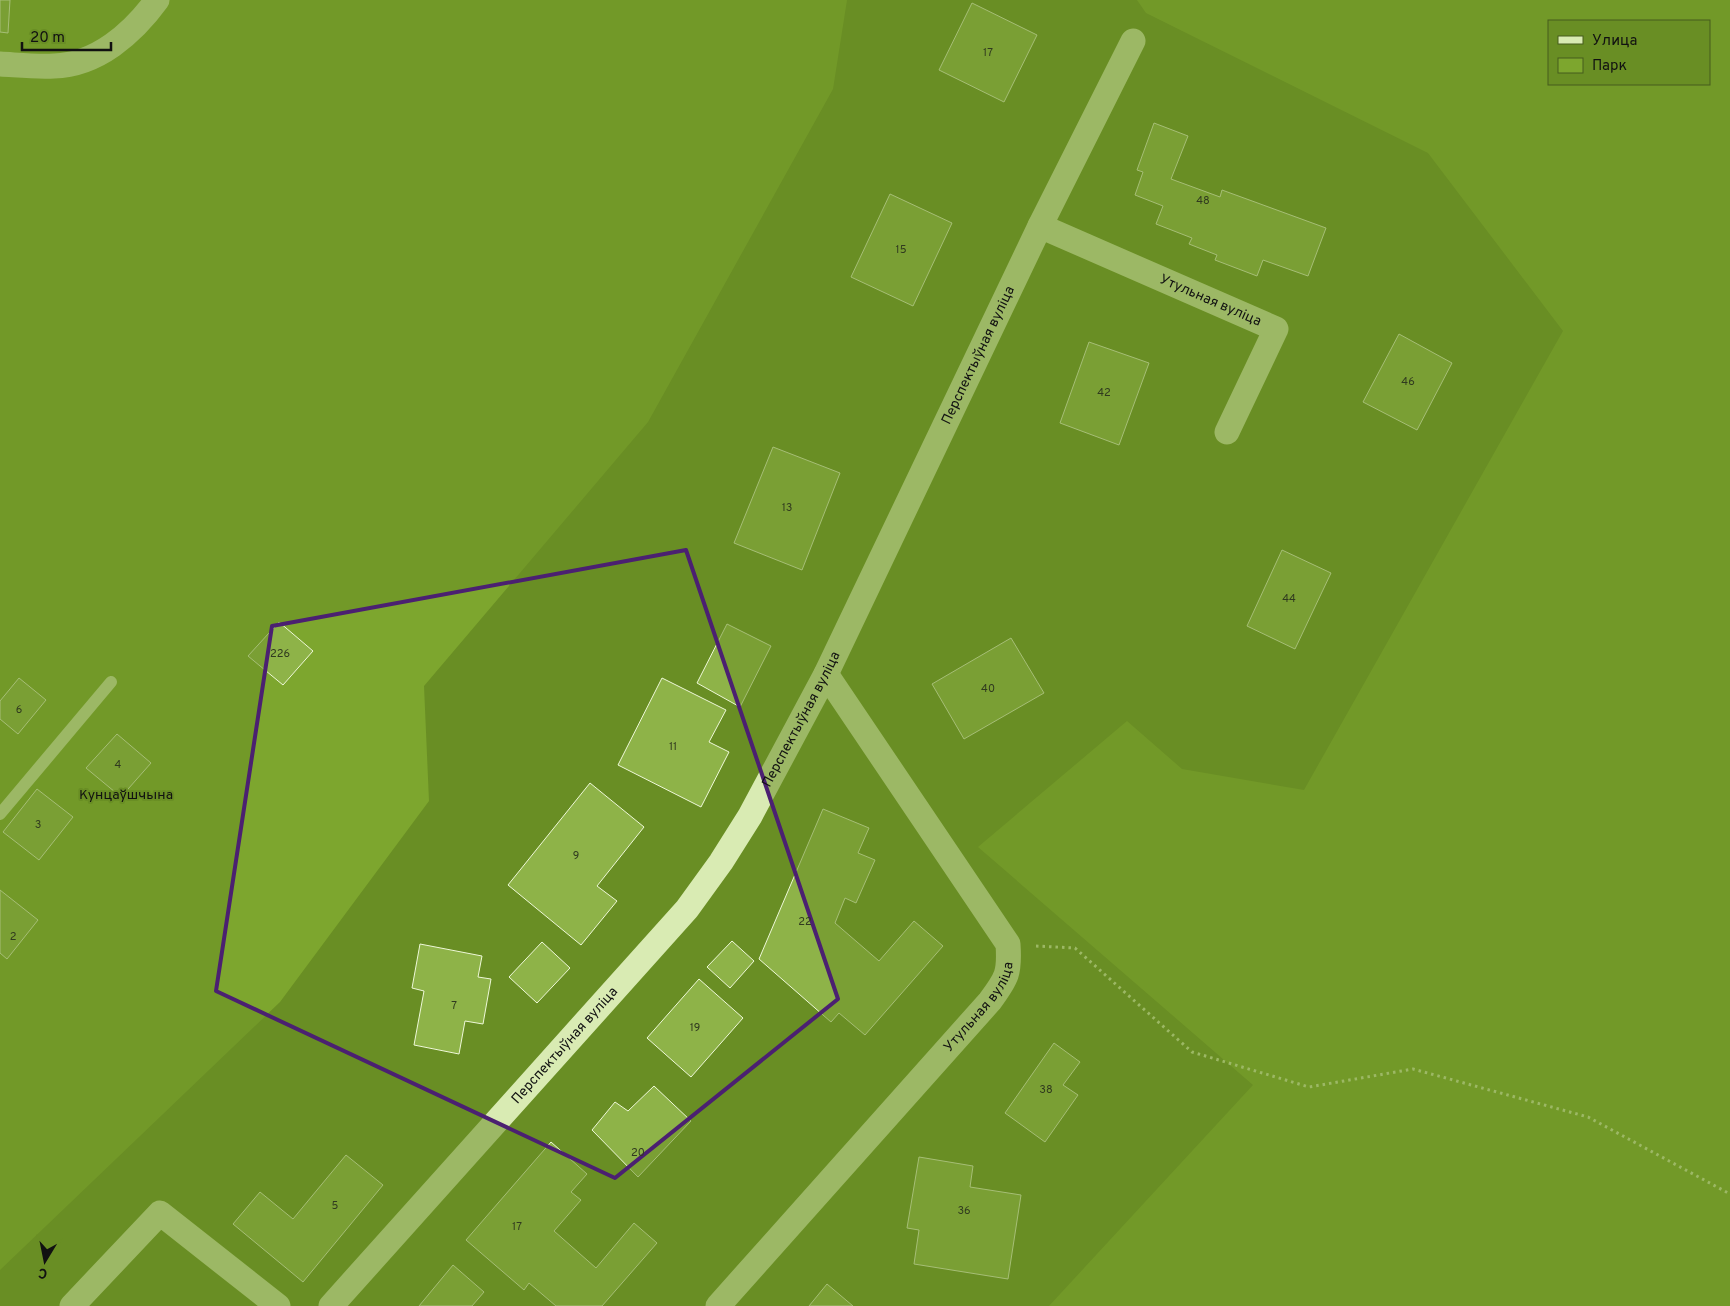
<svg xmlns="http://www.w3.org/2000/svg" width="1730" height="1306" viewBox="0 0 1730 1306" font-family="Overpass,sans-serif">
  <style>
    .green { fill: #7da62e; fill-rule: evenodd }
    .building { fill: #8eb348; stroke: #eef8d8 }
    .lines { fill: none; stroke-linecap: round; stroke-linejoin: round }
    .path { stroke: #d9ebb3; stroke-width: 3; stroke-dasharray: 2.5 4; stroke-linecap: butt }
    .lane { stroke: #d9ebb3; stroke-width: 12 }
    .street { stroke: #d9ebb3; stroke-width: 25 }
    .marked { fill: none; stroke: #4b2071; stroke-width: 4; stroke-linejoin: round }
    .labels { text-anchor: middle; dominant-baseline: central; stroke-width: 4; stroke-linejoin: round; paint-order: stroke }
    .number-label { font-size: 11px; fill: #303a1f }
    .street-label { font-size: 14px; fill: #111; stroke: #698e24 }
    .park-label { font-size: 14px; fill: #111; stroke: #698e24 }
  </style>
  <rect width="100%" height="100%" fill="#698e24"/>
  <path class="green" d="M0,0H847L833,89L648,422L424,686L429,801L280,1002L0,1270Z
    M1137,0H1730V1306H1049L1253,1085L978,847L1127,721L1182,769L1304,790L1563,331L1428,153L1146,13ZM1549,21H1709V84H1549Z"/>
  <path class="building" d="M0,0H10L8,33L0,32Z
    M972,3L1037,35L1004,102L939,70Z
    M1154,123L1188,136L1171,179L1220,197L1222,190L1326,228L1308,276L1263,260L1257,276L1215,260L1217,255L1189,244L1192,238L1156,224L1163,206L1135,195L1143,172L1137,170Z
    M890,194L952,223L913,306L851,277Z
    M1399,334L1452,363L1417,430L1363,402Z
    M1089,342L1149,363L1119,445L1060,423Z
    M773,447L840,473L802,570L734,543Z
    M1282,550L1331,573L1295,649L1247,626Z
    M279,622L313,651L283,685L248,656Z
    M727,624L771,646L740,707L697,683Z
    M1011,638L1044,693L964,739L932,684Z
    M19,678L46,700L18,734L0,719V701Z
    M662,678L726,710L709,742L729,752L701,807L618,765Z
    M117,734L151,763L121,797L86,768Z
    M590,783L644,827L597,886L617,901L581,945L508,885Z
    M37,789L73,817L39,860L3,832Z
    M823,809L869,828L858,853L875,860L856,903L845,898L835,923L879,961L914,921L943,946L865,1035L839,1013L831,1022L759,959Z
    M0,890L38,920L7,959L0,953Z
    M732,941L754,961L730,988L707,967Z
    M542,942L570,968L537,1003L509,977Z
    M420,944L482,956L478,977L491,979L483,1024L465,1021L459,1054L414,1045L424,991L412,988Z
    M699,979L743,1018L691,1077L647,1038Z
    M1054,1043L1080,1062L1063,1085L1078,1095L1045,1142L1005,1113Z
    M654,1086L691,1121L638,1177L592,1130L615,1102L628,1111Z
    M551,1142L587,1174L571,1192L581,1200L554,1231L596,1268L634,1223L657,1243L602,1306H556L529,1283L524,1290L466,1240Z
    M346,1155L383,1185L303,1282L233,1224L260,1192L293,1219Z
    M919,1157L973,1166L970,1187L1021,1195L1008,1279L914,1264L919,1230L907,1228Z
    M453,1265L484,1292L472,1306H419Z
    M827,1284L853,1306H809Z"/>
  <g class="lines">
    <path class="path" d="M1036,946L1075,948L1192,1052L1309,1087L1413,1069L1588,1117L1730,1194"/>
    <path class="lane" d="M0,814L111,682"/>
    <g class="street">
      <path d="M0,64C18,65 36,67 54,66C97,65 133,33 157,0"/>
      <path id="s1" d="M1040,226L1276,329L1227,432"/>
      <path d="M72,1306L160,1213L278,1306"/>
      <path id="s2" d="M331,1306L687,909L721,862L750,816L826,674L1040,226L1133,41"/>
      <path id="s3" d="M718,1306L990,1001C1007,978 1010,973 1008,944L826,674"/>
    </g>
  </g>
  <path d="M0 0H1730V1306H0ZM686,550L838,999L615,1178L216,991L272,626Z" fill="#698e24" fill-opacity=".55" fill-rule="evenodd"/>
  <path class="marked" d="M686,550L838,999L615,1178L216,991L272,626Z"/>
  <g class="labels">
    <g class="number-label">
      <text x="988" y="53">17</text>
      <text x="1203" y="201">48</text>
      <text x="901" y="250">15</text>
      <text x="1408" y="382">46</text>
      <text x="1104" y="393">42</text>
      <text x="787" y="508">13</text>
      <text x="1289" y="599">44</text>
      <text x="280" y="654">226</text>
      <text x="988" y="689">40</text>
      <text x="19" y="710">6</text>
      <text x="673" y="747">11</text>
      <text x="118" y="765">4</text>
      <text x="38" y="825">3</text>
      <text x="576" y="856">9</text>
      <text x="805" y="922">22</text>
      <text x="13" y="937">2</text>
      <text x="454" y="1006">7</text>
      <text x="695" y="1028">19</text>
      <text x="1046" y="1090">38</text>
      <text x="638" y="1153">20</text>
      <text x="335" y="1206">5</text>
      <text x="964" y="1211">36</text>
      <text x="517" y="1227">17</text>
    </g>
    <g class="street-label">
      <text stroke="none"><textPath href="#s1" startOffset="186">Утульная вуліца</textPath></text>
      <text stroke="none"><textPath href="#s2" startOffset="1160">Перспектыўная вуліца</textPath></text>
      <text stroke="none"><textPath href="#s2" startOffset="755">Перспектыўная вуліца</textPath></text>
      <text stroke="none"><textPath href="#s3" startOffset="398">Утульная вуліца</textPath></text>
      <text stroke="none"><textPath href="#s2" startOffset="350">Перспектыўная вуліца</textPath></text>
    </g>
    <g class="park-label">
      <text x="126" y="795">Кунцаўшчына</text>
    </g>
  </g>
  <rect x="1548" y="20" width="162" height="65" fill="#698e24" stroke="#465c1c"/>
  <rect x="1558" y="36" width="25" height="8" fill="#d9ebb3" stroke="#465c1c"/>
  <text x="1592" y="45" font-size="15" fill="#111111">Улица</text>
  <rect x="1558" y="58" width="25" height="15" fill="#7da62e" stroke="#465c1c"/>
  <text x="1592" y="70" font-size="15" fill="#111111">Парк</text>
  <g transform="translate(45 1261) rotate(190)" stroke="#698e24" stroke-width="4" paint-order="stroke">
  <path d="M0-4L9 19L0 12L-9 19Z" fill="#111111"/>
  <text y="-8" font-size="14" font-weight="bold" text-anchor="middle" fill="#111111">С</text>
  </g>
  <path d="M22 42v8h89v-8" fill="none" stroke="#111111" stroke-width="2.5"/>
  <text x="30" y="42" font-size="15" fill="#111111" stroke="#698e24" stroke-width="4" paint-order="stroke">20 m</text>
</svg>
